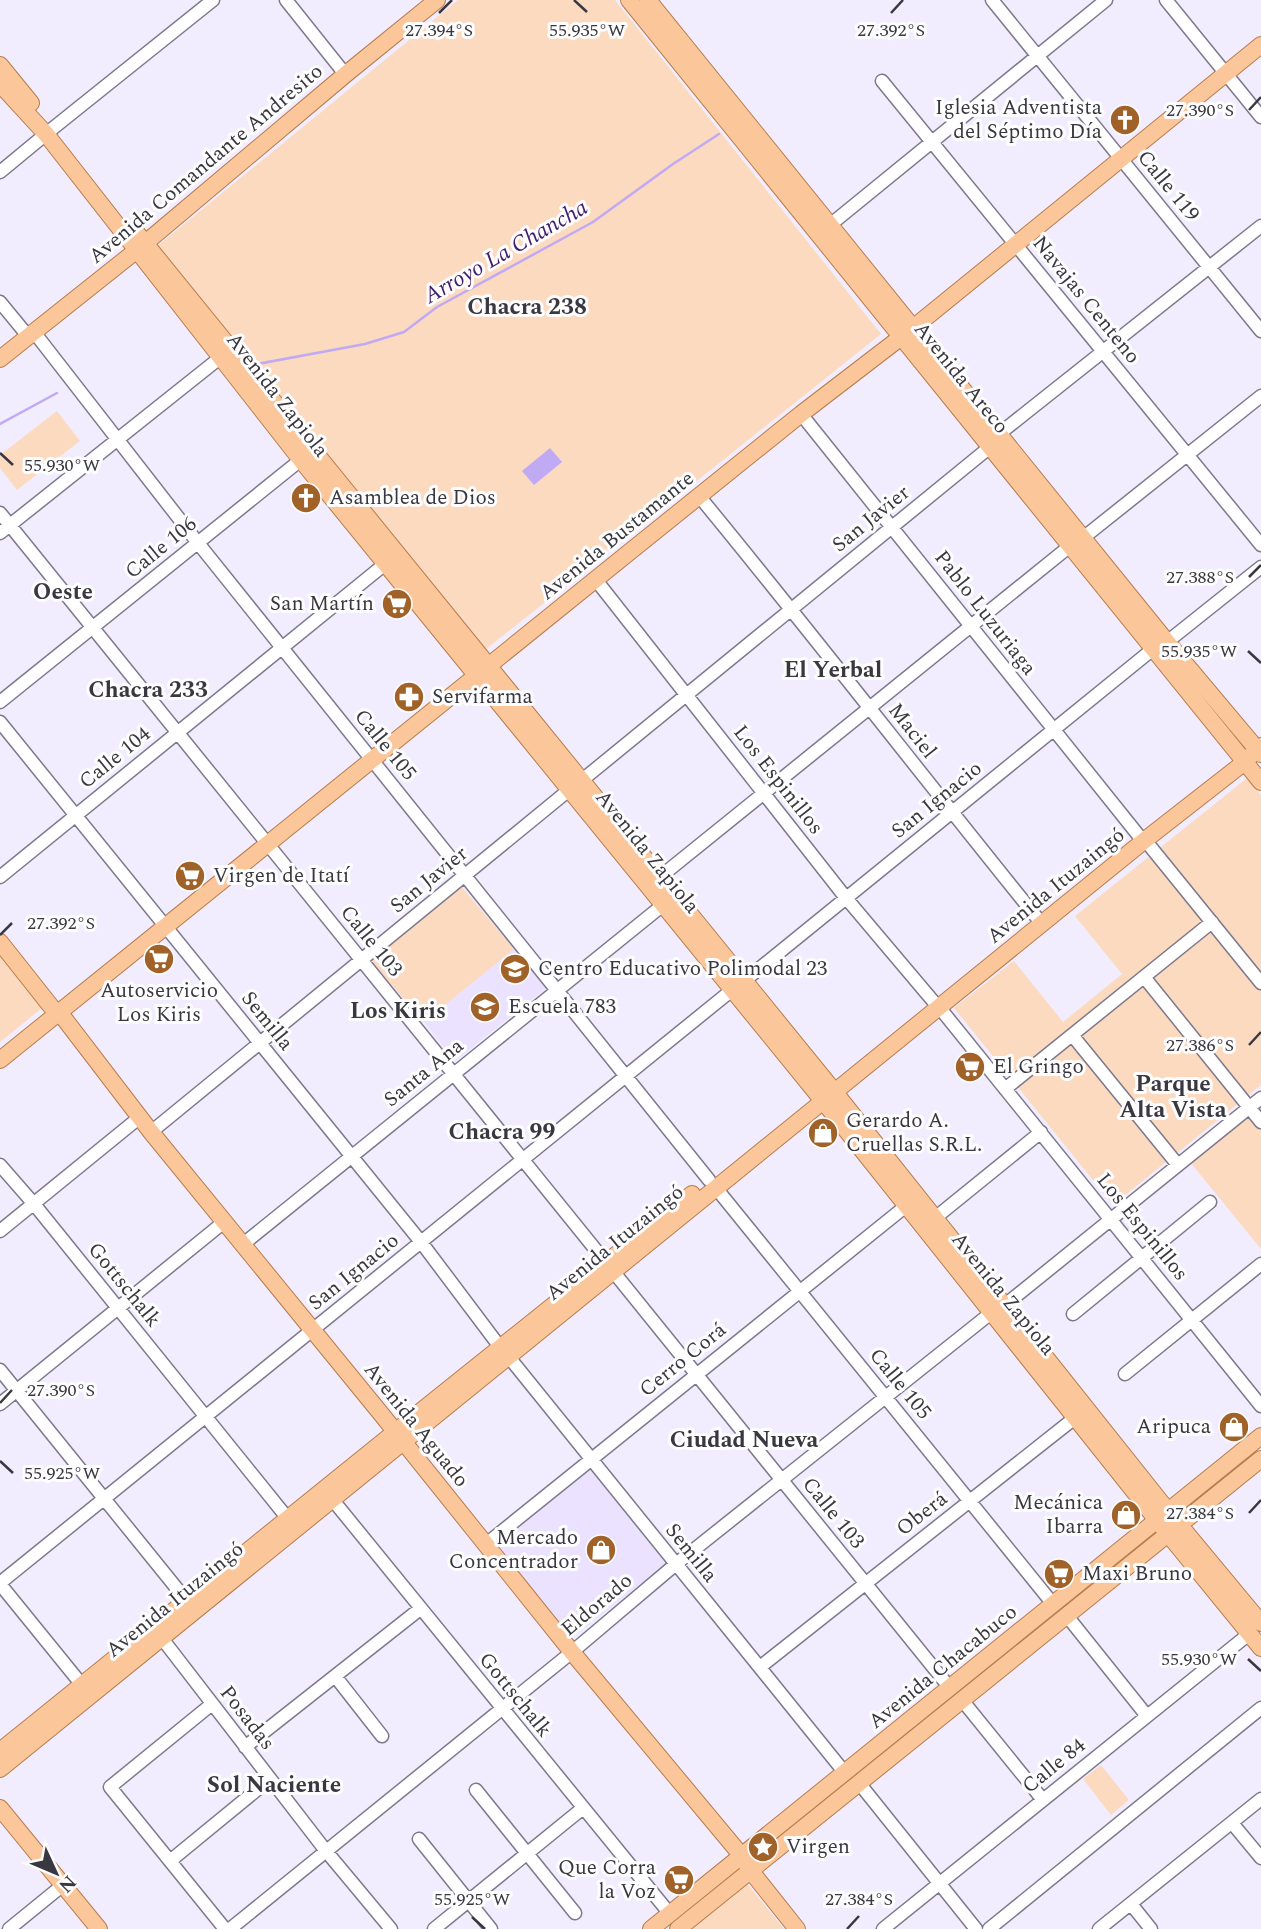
<svg xmlns="http://www.w3.org/2000/svg" width="1261" height="1929" viewBox="0 0 1261 1929" font-family="Spectral,serif">
  <style>
    .built { fill: #eae2ff }
    .green { fill: #fbdac0 }
    .water { fill: #c0aaf3 }
    .lines { fill: none; stroke-linecap: round; stroke-linejoin: round }
    .stream { stroke: #c0aaf3; stroke-width: 2.5 }
    .minor-casing { stroke: #7d788b; stroke-width: 15 }
    .major-casing { stroke: #b67d4e; stroke-width: 18 }
    .minor { stroke: #fff; stroke-width: 12 }
    .major { stroke: #fbc79a; stroke-width: 16 }
    .ticks { fill: none; stroke: #39373f; stroke-width: 2.5 }
    .labels { text-anchor: middle; dominant-baseline: central; stroke-width: 6; stroke-linejoin: round; paint-order: stroke }
    .poi-label { font-size: 21px; fill: #39373f; stroke: #fdfdfd; text-anchor: start }
    .street-label { font-size: 21px; fill: #39373f; stroke: #fdfdfd }
    .water-label { font-size: 23px; font-style: italic; fill: #401e70; stroke: #fdfdfd }
    .neighbourhood-label { font-size: 23px; font-weight: bold; fill: #39373f; stroke: #fdfdfd }
    .ticks-label { font-size: 18px; text-anchor: middle; fill: #39373f; stroke: #fdfdfd; stroke-width: 6; stroke-linejoin: round; paint-order: stroke }
  </style>
  <rect width="100%" height="100%" fill="#f2edfe"/>
  <path class="built" d="M514,949L546,988L455,1061L424,1022Z
    M590,1466L667,1562L570,1640L493,1544Z"/>
  <path class="green" d="M458,0H615L881,334L485,650L155,248Z
    M57,411L80,441L17,490L0,468V455Z
    M1247,778L1261,795V1085L1113,1205L954,1008L1014,961L1063,1022L1122,974L1075,916Z
    M461,886L514,949L424,1022L370,960Z
    M0,946L47,1004L0,1042Z
    M1249,1114L1261,1129V1249L1190,1162Z
    M1101,1765L1129,1800L1111,1815L1083,1779Z
    M746,1882L784,1929H687Z"/>
  <path class="water" d="M550,448L562,462L534,485L522,471Z"/>
  <g class="lines">
    <path class="stream" d="M252,365L365,344L404,332L437,307L593,222L673,164L719,134
      M0,424L57,393"/>
    <g class="minor-casing">
      <path id="minor" d="M286,0L341,69
        M992,0L1261,331
        M1166,0L1261,117
        M882,81L1261,545
        M52,129L213,0
        M0,172L46,134
        M830,225L1106,0
        M0,302L23,330
        M34,332L198,543L709,1180
        M801,414L1139,836
        M999,434L1261,226
        M699,496C815,637 927,782 1042,924
        M0,513L950,1688
        M0,533L221,357
        M1083,538L1261,396
        M596,580L846,898L933,1001
        M1167,642L1261,567
        M0,702L308,454
        M0,722L421,1242L500,1347
        M581,781L990,447
        M1145,840L1261,983
        M0,877L385,564
        M660,877L1070,546
        M1144,977L1261,1122
        M744,981L1153,649
        M939,1007L1261,1406
        M1072,1035L1178,1165
        M1005,1089L1212,922
        M151,1132L569,790
        M0,1165L34,1204L293,1525
        M716,1188L1053,1604
        M935,1218L1041,1132
        M0,1231L140,1117
        M242,1245L663,905
        M1005,1305L1261,1098
        M1073,1314L1210,1202
        M508,1356L845,1773
        M0,1370L191,1606
        M1125,1374L1261,1264
        M0,1404L224,1222
        M332,1499L670,1914
        M485,1545L906,1206
        M0,1583L732,990
        M0,1584L82,1685
        M1067,1616L1147,1716
        M157,1632L326,1851L391,1929
        M760,1667L1076,1417
        M335,1676L382,1736
        M962,1700L1043,1800
        M212,1704L110,1787L225,1929
        M245,1747L420,1609
        M859,1783L976,1929
        M476,1790L575,1913
        M1232,1823L1261,1858
        M419,1839L491,1929
        M170,1861L270,1779
        M1131,1904L1151,1929
        M9,1929L63,1885
        M230,1929L572,1652L676,1564L991,1313
        M434,1929L583,1808
        M883,1929L1249,1634
        M989,1929L1261,1708
        M1099,1929L1261,1799"/>
    </g>
    <g class="major-casing">
      <path id="major" d="M629,0L1261,782
        M648,0L1167,642L1261,754
        M0,65L31,103
        M0,84L46,134L301,460L823,1101L1168,1534L1261,1648
        M136,232L829,1085L1168,1511L1261,1623
        M0,359L137,250L346,74L437,0
        M0,942L57,1014L63,1017L151,1132L382,1415L572,1652L741,1855L750,1870L797,1929
        M0,1060L632,550L801,414L913,328L1261,45
        M0,1751L395,1432L692,1194
        M0,1769L1145,840L1241,765L1261,746
        M0,1808L99,1929
        M651,1929L1261,1436
        M678,1929L1261,1459"/>
    </g>
    <use href="#minor" class="minor"/>
    <use href="#major" class="major"/>
  </g>
  <path class="ticks" d="M574,0L587,12M439,13L452,0M891,13L903,0M1249,110L1261,97M0,453L13,465M1249,577L1261,565M1248,651L1261,663M0,935L12,923M1249,1045L1261,1032M0,1403L12,1390M0,1461L13,1473M1249,1513L1261,1500M1248,1659L1261,1671M472,1917L485,1929M847,1929L859,1916"/>
  <defs>
    <g id="church-disc" transform="scale(1.575)"><circle r="9.5" fill="#a06228" stroke="#fdfdfd"/><path d="M-1.2-6h2.4v3.5h3.3v2.4h-3.3V6h-2.4V-.1h-3.3v-2.4h3.3Z" fill="#fff"/></g>
    <g id="supermarket-disc" transform="scale(1.575)"><circle r="9.5" fill="#a06228" stroke="#fdfdfd"/><path d="M-6-5.5h2.5l.6 2H6L4.5 2H-2.5L-4.4-4H-6ZM-1.5 3.2a1.3 1.3 0 1 0 .1 0ZM3 3.2a1.3 1.3 0 1 0 .1 0Z" fill="#fff"/></g>
    <g id="pharmacy-disc" transform="scale(1.575)"><circle r="9.5" fill="#a06228" stroke="#fdfdfd"/><path d="M-2-6h4v4h4v4h-4v4h-4v-4h-4v-4h4Z" fill="#fff"/></g>
    <g id="school-disc" transform="scale(1.575)"><circle r="9.5" fill="#a06228" stroke="#fdfdfd"/><path d="M0-5L7-2L0 1L-7-2ZM-4 1L0 2.5L4 1V4Q0 6-4 4Z" fill="#fff"/></g>
    <g id="shop-disc" transform="scale(1.575)"><circle r="9.5" fill="#a06228" stroke="#fdfdfd"/><path d="M-5-2.5h2.3a2.7 3.5 0 0 1 5.4 0H5L5.5 6h-11ZM-1.5-2.5h3a1.5 2.3 0 0 0-3 0Z" fill="#fff"/></g>
    <g id="sight-disc" transform="scale(1.575)"><circle r="9.5" fill="#a06228" stroke="#fdfdfd"/><path d="M0-6L1.8-2.2L6-1.7L2.9 1.2L3.7 5.4L0 3.3L-3.7 5.4L-2.9 1.2L-6-1.7L-1.8-2.2Z" fill="#fff"/></g>
  </defs>
  <g fill-rule="evenodd">
    <use href="#church-disc" x="1125" y="120"/>
    <use href="#church-disc" x="306" y="498"/>
    <use href="#supermarket-disc" x="397" y="604"/>
    <use href="#pharmacy-disc" x="409" y="697"/>
    <use href="#supermarket-disc" x="190" y="876"/>
    <use href="#supermarket-disc" x="159" y="959"/>
    <use href="#school-disc" x="515" y="969"/>
    <use href="#school-disc" x="485" y="1007"/>
    <use href="#supermarket-disc" x="970" y="1067"/>
    <use href="#shop-disc" x="823" y="1133"/>
    <use href="#shop-disc" x="1234" y="1427"/>
    <use href="#shop-disc" x="1126" y="1515"/>
    <use href="#shop-disc" x="601" y="1550"/>
    <use href="#supermarket-disc" x="1059" y="1574"/>
    <use href="#sight-disc" x="763" y="1847"/>
    <use href="#supermarket-disc" x="679" y="1880"/>
  </g>
  <g class="labels">
    <g class="poi-label">
      <text x="1102" y="108" text-anchor="end">Iglesia Adventista<tspan x="1102" dy="24">del Séptimo Día</tspan></text>
      <text x="329" y="498">Asamblea de Dios</text>
      <text x="374" y="604" text-anchor="end">San Martín</text>
      <text x="432" y="697">Servifarma</text>
      <text x="213" y="876">Virgen de Itatí</text>
      <text x="538" y="969">Centro Educativo Polimodal 23</text>
      <text x="159" y="991" text-anchor="middle">Autoservicio<tspan x="159" dy="24">Los Kiris</tspan></text>
      <text x="508" y="1007">Escuela 783</text>
      <text x="993" y="1067">El Gringo</text>
      <text x="846" y="1121">Gerardo A.<tspan x="846" dy="24">Cruellas S.R.L.</tspan></text>
      <text x="1211" y="1427" text-anchor="end">Aripuca</text>
      <text x="1103" y="1503" text-anchor="end">Mecánica<tspan x="1103" dy="24">Ibarra</tspan></text>
      <text x="578" y="1538" text-anchor="end">Mercado<tspan x="578" dy="24">Concentrador</tspan></text>
      <text x="1082" y="1574">Maxi Bruno</text>
      <text x="786" y="1847">Virgen</text>
      <text x="656" y="1868" text-anchor="end">Que Corra<tspan x="656" dy="24">la Voz</tspan></text>
    </g>
    <g class="street-label">
      <text transform="translate(206 164) rotate(-40)">Avenida Comandante Andresito</text>
      <text transform="translate(1168 186) rotate(51)">Calle 119</text>
      <text transform="translate(1086 300) rotate(51)">Navajas Centeno</text>
      <text transform="translate(961 378) rotate(51)">Avenida Areco</text>
      <text transform="translate(277 395) rotate(52)">Avenida Zapiola</text>
      <text transform="translate(871 519) rotate(-39)">San Javier</text>
      <text transform="translate(617 536) rotate(-39)">Avenida Bustamante</text>
      <text transform="translate(161 548) rotate(-39)">Calle 106</text>
      <text transform="translate(985 613) rotate(52)">Pablo Luzuriaga</text>
      <text transform="translate(912 731) rotate(52)">Maciel</text>
      <text transform="translate(385 745) rotate(51)">Calle 105</text>
      <text transform="translate(115 758) rotate(-39)">Calle 104</text>
      <text transform="translate(778 780) rotate(52)">Los Espinillos</text>
      <text transform="translate(937 800) rotate(-39)">San Ignacio</text>
      <text transform="translate(647 852) rotate(51)">Avenida Zapiola</text>
      <text transform="translate(429 880) rotate(-39)">San Javier</text>
      <text transform="translate(1056 886) rotate(-39)">Avenida Ituzaingó</text>
      <text transform="translate(371 941) rotate(51)">Calle 103</text>
      <text transform="translate(267 1021) rotate(51)">Semilla</text>
      <text transform="translate(424 1073) rotate(-39)">Santa Ana</text>
      <text transform="translate(1142 1227) rotate(51)">Los Espinillos</text>
      <text transform="translate(615 1243) rotate(-39)">Avenida Ituzaingó</text>
      <text transform="translate(354 1272) rotate(-39)">San Ignacio</text>
      <text transform="translate(124 1285) rotate(51)">Gottschalk</text>
      <text transform="translate(1003 1294) rotate(51)">Avenida Zapiola</text>
      <text transform="translate(683 1360) rotate(-39)">Cerro Corá</text>
      <text transform="translate(900 1384) rotate(51)">Calle 105</text>
      <text transform="translate(416 1425) rotate(51)">Avenida Aguado</text>
      <text transform="translate(833 1513) rotate(51)">Calle 103</text>
      <text transform="translate(922 1514) rotate(-38)">Oberá</text>
      <text transform="translate(691 1553) rotate(51)">Semilla</text>
      <text transform="translate(175 1600) rotate(-39)">Avenida Ituzaingó</text>
      <text transform="translate(597 1605) rotate(-40)">Eldorado</text>
      <text transform="translate(943 1667) rotate(-39)">Avenida Chacabuco</text>
      <text transform="translate(515 1695) rotate(51)">Gottschalk</text>
      <text transform="translate(247 1718) rotate(52)">Posadas</text>
      <text transform="translate(1054 1766) rotate(-39)">Calle 84</text>
    </g>
    <g class="water-label">
      <text transform="translate(506 252) rotate(-30)">Arroyo La Chancha</text>
    </g>
    <g class="neighbourhood-label">
      <text x="527" y="307">Chacra 238</text>
      <text x="63" y="592">Oeste</text>
      <text x="833" y="670">El Yerbal</text>
      <text x="148" y="690">Chacra 233</text>
      <text x="398" y="1011">Los Kiris</text>
      <text x="1173" y="1084">Parque<tspan x="1173" dy="26">Alta Vista</tspan></text>
      <text x="502" y="1132">Chacra 99</text>
      <text x="744" y="1440">Ciudad Nueva</text>
      <text x="274" y="1785">Sol Naciente</text>
    </g>
  </g>
  <g class="ticks-label">
    <text x="587" y="36">55.935°W</text>
    <text x="439" y="36">27.394°S</text>
    <text x="891" y="36">27.392°S</text>
    <text x="1200" y="116">27.390°S</text>
    <text x="62" y="471">55.930°W</text>
    <text x="1200" y="583">27.388°S</text>
    <text x="1199" y="657">55.935°W</text>
    <text x="61" y="929">27.392°S</text>
    <text x="1200" y="1051">27.386°S</text>
    <text x="61" y="1396">27.390°S</text>
    <text x="62" y="1479">55.925°W</text>
    <text x="1200" y="1519">27.384°S</text>
    <text x="1199" y="1665">55.930°W</text>
    <text x="859" y="1905">27.384°S</text>
    <text x="472" y="1905">55.925°W</text>
  </g>
  <g transform="translate(56 1873) rotate(134)" stroke="#fdfdfd" stroke-width="5" paint-order="stroke">
  <path d="M0-5L12 26L0 18L-12 26Z" fill="#39373f"/>
  <text y="-10" font-size="19" font-weight="bold" text-anchor="middle" fill="#39373f">N</text>
  </g>
</svg>
